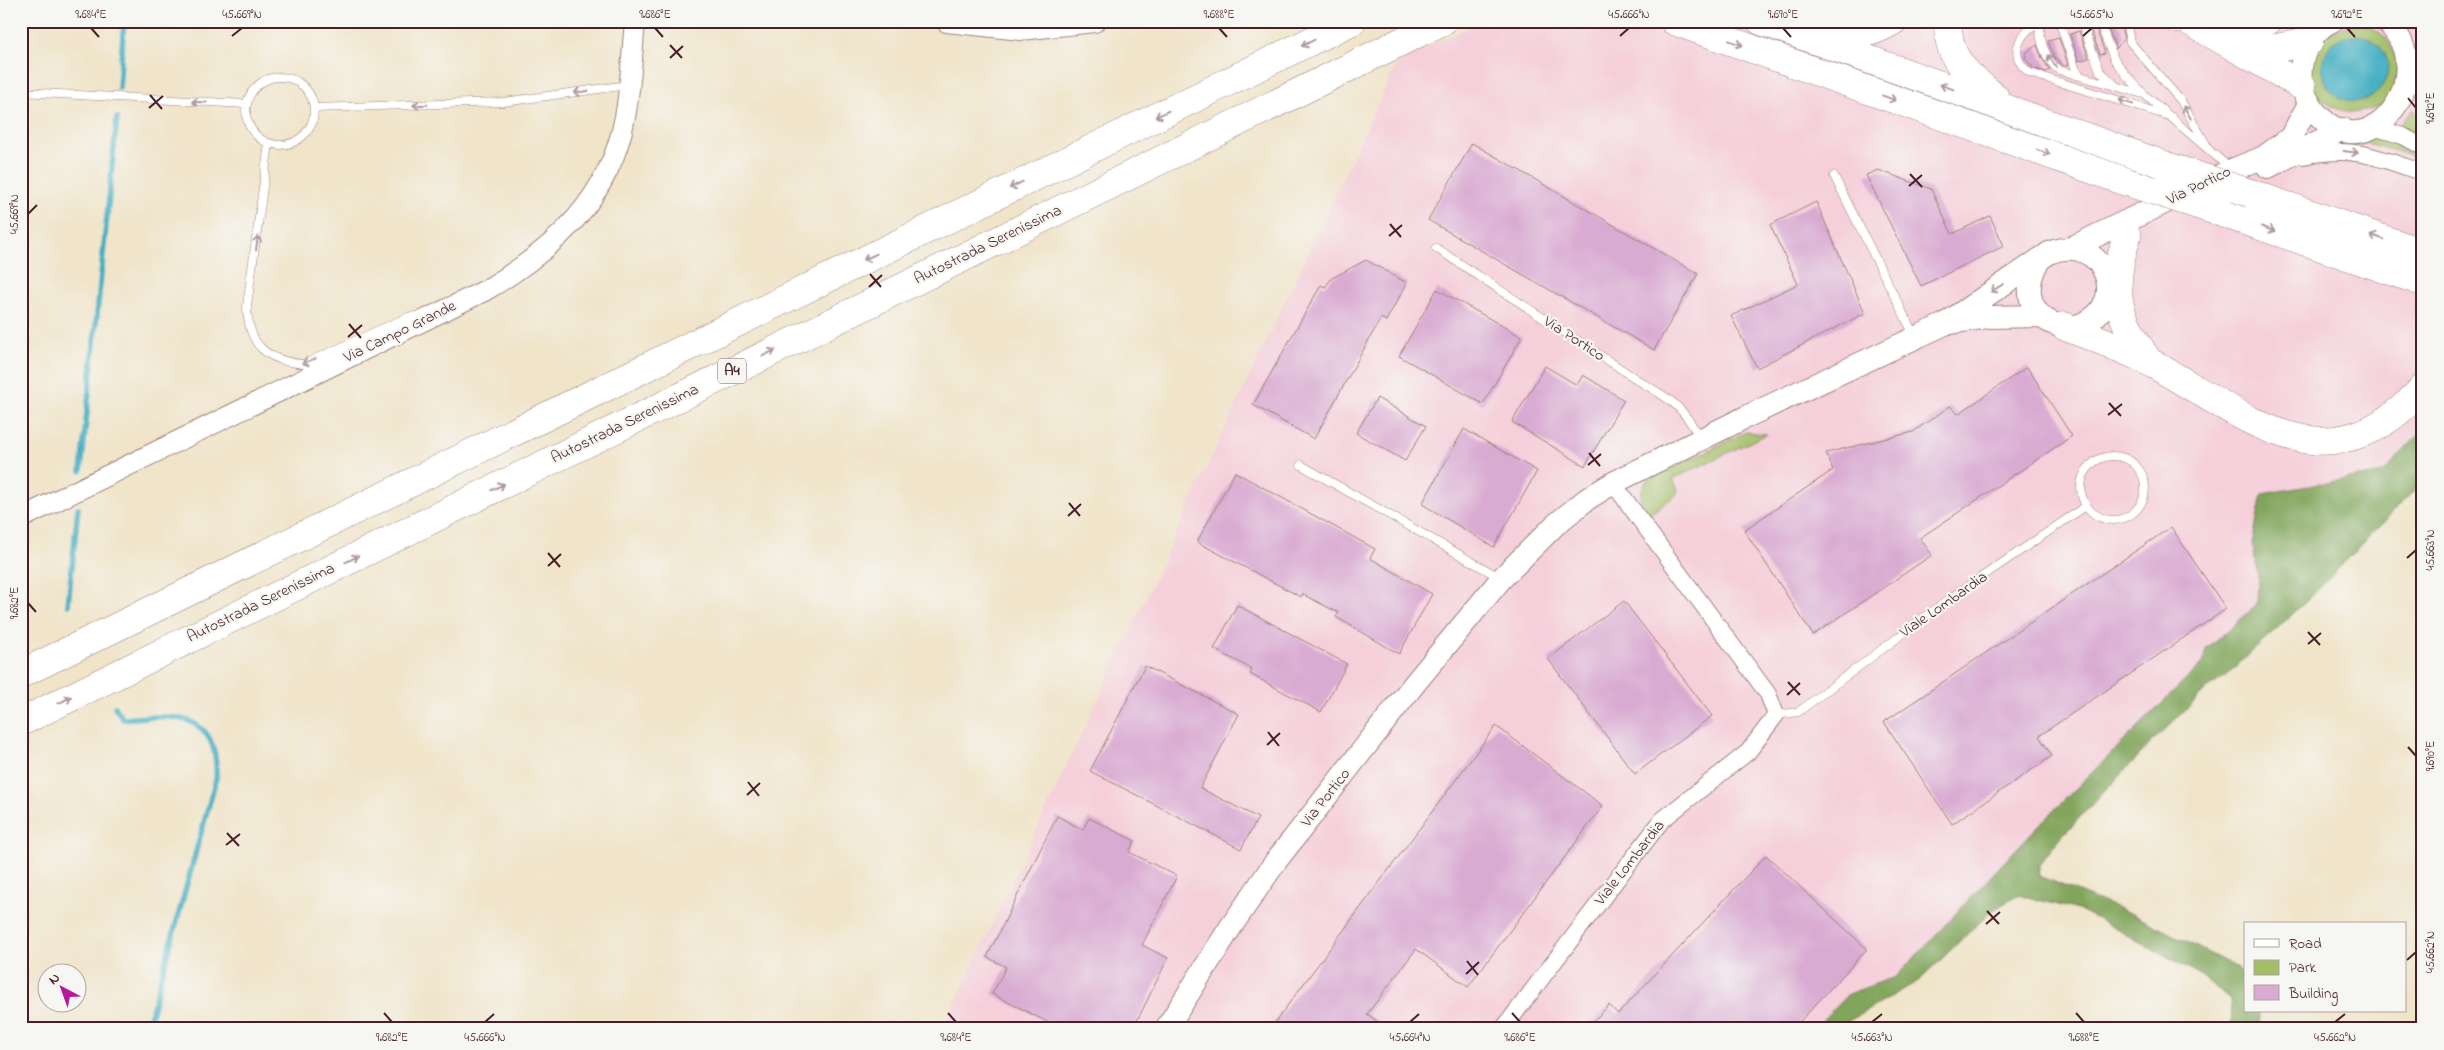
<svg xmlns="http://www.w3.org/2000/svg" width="2444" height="1050" viewBox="0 0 2444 1050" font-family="'Indie Flower',sans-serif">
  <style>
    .built { fill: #f5cfda }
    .green { fill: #a2be66; stroke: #766e48; fill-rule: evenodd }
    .forest { fill: #81a55b; stroke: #666243 }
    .water { fill: #43aec2; stroke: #466676 }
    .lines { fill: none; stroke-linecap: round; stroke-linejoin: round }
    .stream { stroke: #43aec2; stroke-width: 5.5 }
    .building { fill: #d9aad2 }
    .service-casing { stroke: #9d827a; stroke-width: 9 }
    .minor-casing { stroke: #9d827a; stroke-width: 18 }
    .tertiary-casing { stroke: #9d827a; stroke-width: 22 }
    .secondary-casing { stroke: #9d827a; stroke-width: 24 }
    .trunk-casing { stroke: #9d827a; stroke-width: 29 }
    .motorway-casing { stroke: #9d827a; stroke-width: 29 }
    .service { stroke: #fff; stroke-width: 8 }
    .minor { stroke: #fff; stroke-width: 16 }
    .tertiary { stroke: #fff; stroke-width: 20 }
    .secondary { stroke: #fff; stroke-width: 22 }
    .trunk { stroke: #fff; stroke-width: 28 }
    .motorway { stroke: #fff; stroke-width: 28 }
    .trunk-bridge-casing { stroke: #9d827a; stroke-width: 29; stroke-linecap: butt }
    .trunk-bridge { stroke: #fff; stroke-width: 28 }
    .oneway { stroke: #ae9aa0 }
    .ticks { fill: none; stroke: #4a1f2b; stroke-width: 2 }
    .labels { text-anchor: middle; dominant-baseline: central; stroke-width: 4.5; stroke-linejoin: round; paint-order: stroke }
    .shield { fill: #f6f6f2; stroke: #7e6067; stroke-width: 1 }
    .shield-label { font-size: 15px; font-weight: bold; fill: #4a1f2b }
    .street-label { font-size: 16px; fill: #4a1f2b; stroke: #f6f6f2 }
    .neatline { fill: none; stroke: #4a1f2b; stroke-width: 2 }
    .ticks-label { font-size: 12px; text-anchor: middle; fill: #4a1f2b }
  </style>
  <rect width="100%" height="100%" fill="#f6f6f2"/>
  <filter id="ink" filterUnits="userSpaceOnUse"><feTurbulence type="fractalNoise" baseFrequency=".02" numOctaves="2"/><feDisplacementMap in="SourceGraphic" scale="10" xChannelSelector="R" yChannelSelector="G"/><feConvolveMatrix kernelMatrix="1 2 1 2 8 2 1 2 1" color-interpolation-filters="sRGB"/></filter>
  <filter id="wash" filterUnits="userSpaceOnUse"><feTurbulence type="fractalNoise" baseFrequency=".0096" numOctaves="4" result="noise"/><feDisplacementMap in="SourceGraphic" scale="20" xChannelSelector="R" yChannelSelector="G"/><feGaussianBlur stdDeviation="1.12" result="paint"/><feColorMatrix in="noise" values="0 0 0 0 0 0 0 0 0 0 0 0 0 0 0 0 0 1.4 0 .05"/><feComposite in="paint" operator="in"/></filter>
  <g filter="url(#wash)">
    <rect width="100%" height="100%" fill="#f0e4c9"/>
    <path class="built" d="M1481,21H2423V430L2383,473L2262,494L2252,544L2258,573L2257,605L2206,649L2202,664L2036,828L1897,976L1848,994L1814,1029H943L1398,61Z"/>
    <path class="green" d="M2353,24C2376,27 2387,33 2395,56C2397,65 2400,69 2396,78C2394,84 2392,93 2387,99C2364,125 2308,110 2311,71C2311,67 2313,61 2314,56C2319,38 2335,28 2353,24ZM2354,35L2377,92C2365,101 2359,102 2345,96C2341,94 2335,93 2331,90C2316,80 2323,51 2335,42C2341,38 2347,36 2354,35Z
      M2414,108L2423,127V139L2396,127Z
      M2377,138L2401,143L2423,155V161C2397,151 2372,142 2344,141Z
      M1746,432L1767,434L1673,479L1678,490L1676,495L1650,514C1639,502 1638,494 1646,481Z"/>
    <path class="forest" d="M2423,430V481L2312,596L2226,676L2208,688L2151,743L2061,837L2039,865L2040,876L2132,914L2236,967L2245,978V1011H2259V1029H2228L2232,1021L2230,999L2196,972L2082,911C2061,905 2040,902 2020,894L1989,913L1920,980L1835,1029H1814L1848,994L1897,976L2036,828L2202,664L2206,649L2257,605L2258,573L2252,544L2262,494L2383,473Z"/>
    <path class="water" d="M2322 68a33 33 0 1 1 66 0a33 33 0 1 1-66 0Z"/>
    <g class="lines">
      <path class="stream" d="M119,88L124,21
        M81,471L117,118
        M68,605L78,508
        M115,707L123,719C175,714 220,711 216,779L147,1029"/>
    </g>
    <g id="blocks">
      <path class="building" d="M2106,22H2114L2121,27L2124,38L2116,49Z
        M2095,26L2105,53L2100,54L2090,28Z
        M2079,31L2089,58L2079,61L2070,34Z
        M2059,38L2068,65L2064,66L2055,58L2048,41Z
        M2037,45L2042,58L2050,70L2045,72L2033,68L2025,58L2026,53Z
        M1472,143L1698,274L1654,350L1428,220Z
        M1878,170L1931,189L1952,234L1990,216L2004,246L1921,286L1866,175Z
        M1816,202L1865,313L1757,368L1731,316L1798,284L1770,225Z
        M1366,260L1407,283L1386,321L1381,318L1314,439L1253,405L1321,285L1325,287L1332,278Z
        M1437,289L1522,337L1483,404L1399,356Z
        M1545,366L1577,385L1583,375L1624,400L1585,466L1512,422Z
        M2027,367L2072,436L1920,538L1932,555L1813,635L1744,530L1833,470L1826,453L1913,432L1950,406L1958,414Z
        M1377,398L1426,426L1405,461L1356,433Z
        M1464,429L1537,471L1494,547L1422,504Z
        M1235,472L1375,549L1370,558L1432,594L1399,654L1336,617L1339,613L1302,594L1301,597L1197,542Z
        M2171,527L2226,609L2039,736L2052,756L1952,824L1884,722Z
        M1624,601L1712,716L1635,774L1548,659Z
        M1237,605L1347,664L1321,712L1250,674L1252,669L1214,649Z
        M1145,666L1239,714L1200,788L1258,818L1241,849L1090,771Z
        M1496,726L1603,806L1468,987L1416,949L1367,1014L1388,1029H1270Z
        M1057,816L1083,830L1089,818L1135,841L1129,852L1177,876L1142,945L1168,958L1133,1029H1061L992,994L1006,967L987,957Z
        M1766,855L1867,949L1793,1029H1586L1609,1005L1618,1014Z"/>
    </g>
  </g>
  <g filter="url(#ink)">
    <use href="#blocks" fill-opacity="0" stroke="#9d827a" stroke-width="1"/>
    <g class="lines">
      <g class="service-casing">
        <path id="service" d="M2043,21C2019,31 2006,56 2030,73L2172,117
          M2059,21L2076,70L2081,76
          M2081,21L2100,71L2114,84
          M2099,21L2114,59L2126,75L2145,95L2231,169
          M2126,21L2130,42L2181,101L2207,146
          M2155,21L2176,29H2187
          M2040,22C2038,37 2046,62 2059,70L2143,94
          M246 111a34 34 0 1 1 68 0a34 34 0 1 1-68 0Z
          M2417,85L2423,114
          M21,92L247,104
          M314,108L503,102L628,85
          M269,143L247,306C248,345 266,361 304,364L408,317L416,316
          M1834,176L1915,337
          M1436,248L1644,384C1674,401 1683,408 1700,438
          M2081 488a32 32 0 1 1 64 0a32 32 0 1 1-64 0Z
          M1301,465L1499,577
          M1776,715L1798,712L1952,597L2086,506"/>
      </g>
      <g class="minor-casing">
        <path id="minor" d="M2377,128L2403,136L2423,147
          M2303,156C2355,146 2375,156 2423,173
          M1503,1029L1662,820L1748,752L1776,715L1768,694L1613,483"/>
      </g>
      <g class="tertiary-casing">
        <path id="tertiary" d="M21,518L486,290C555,249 610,198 625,117C631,85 632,53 635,21"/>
      </g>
      <g class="secondary-casing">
        <path id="secondary" d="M947,21L1021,29L1094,21
          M2332,21C2314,29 2304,48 2301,67C2299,82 2305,98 2314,110C2367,177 2444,76 2386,21
          M2268,167L2343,129
          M2071,248L2232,170L2264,157L2290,138L2309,104
          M1951,323L1989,317L2041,316
          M1166,1029L1230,928L1276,861L1415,683L1501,579L1555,525L1587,499L1613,483L1750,415L1945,324L2049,253C2104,231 2132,304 2082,324C2073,328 2062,327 2052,323C2026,311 2025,284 2038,262"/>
      </g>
      <g class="trunk-casing">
        <path id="trunk" d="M1674,21L2127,182
          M1761,21L2164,165
          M1948,21C1947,61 1967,74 1995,97
          M2189,21L2302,86
          M2212,30C2232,32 2250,31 2268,21
          M1821,38C1847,38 1870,35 1893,21
          M2239,48L2270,49L2309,42
          M2250,193L2423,253
          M2222,213L2423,282
          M2127,236C2109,292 2117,314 2149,362
          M2064,326C2093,338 2124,348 2151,363C2248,416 2326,494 2423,388"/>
      </g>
      <g class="motorway-casing">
        <path id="motorway" d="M21,674L1352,21
          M21,722L1443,21"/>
      </g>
      <use href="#service" class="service"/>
      <use href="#minor" class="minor"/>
      <use href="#tertiary" class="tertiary"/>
      <use href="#secondary" class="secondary"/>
      <use href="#trunk" class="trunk"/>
      <use href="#motorway" class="motorway"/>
      <g class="trunk-bridge-casing">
        <path id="trunk-bridge" d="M2164,165L2250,193
          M2127,182L2222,213"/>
      </g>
      <use href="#trunk-bridge" class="trunk-bridge"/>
    </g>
    <defs><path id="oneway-shaft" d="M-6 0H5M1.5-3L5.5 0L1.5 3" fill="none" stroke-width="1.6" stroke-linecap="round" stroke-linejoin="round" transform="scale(1.25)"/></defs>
    <g class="oneway">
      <use href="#oneway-shaft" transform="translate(1308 43) rotate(154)"/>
      <use href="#oneway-shaft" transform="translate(1736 43) rotate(20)"/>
      <use href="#oneway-shaft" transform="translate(2052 61) rotate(-123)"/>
      <use href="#oneway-shaft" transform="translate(1947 87) rotate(-160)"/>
      <use href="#oneway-shaft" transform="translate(581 92) rotate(172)"/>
      <use href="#oneway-shaft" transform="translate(1889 98) rotate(20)"/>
      <use href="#oneway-shaft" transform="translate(199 102) rotate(-177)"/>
      <use href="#oneway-shaft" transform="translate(2126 102) rotate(-161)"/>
      <use href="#oneway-shaft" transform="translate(420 105) rotate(178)"/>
      <use href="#oneway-shaft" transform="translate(2187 112) rotate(-120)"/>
      <use href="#oneway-shaft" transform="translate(1162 114) rotate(154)"/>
      <use href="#oneway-shaft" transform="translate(2043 152) rotate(20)"/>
      <use href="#oneway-shaft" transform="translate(2351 152) rotate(7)"/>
      <use href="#oneway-shaft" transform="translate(1016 185) rotate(154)"/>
      <use href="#oneway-shaft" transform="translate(2268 229) rotate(19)"/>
      <use href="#oneway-shaft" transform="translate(2377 237) rotate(-161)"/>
      <use href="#oneway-shaft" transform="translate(257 243) rotate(-82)"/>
      <use href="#oneway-shaft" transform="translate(870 257) rotate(154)"/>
      <use href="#oneway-shaft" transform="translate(1997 288) rotate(148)"/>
      <use href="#oneway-shaft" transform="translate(769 353) rotate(-26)"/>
      <use href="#oneway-shaft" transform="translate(309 361) rotate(160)"/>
      <use href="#oneway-shaft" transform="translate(498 487) rotate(-26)"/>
      <use href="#oneway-shaft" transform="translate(352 559) rotate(-26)"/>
      <use href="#oneway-shaft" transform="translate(65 700) rotate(-26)"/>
    </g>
  </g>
  <path class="ticks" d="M91,28L99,37M655,28L663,37M1219,28L1227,37M1783,28L1791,37M2347,28L2355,37M232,36L242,28M1620,36L1629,28M2083,36L2092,28M670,45L682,58M670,58L683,46M150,95L162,109M2408,98L2416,108M149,108L163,96M1910,174L1922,187M1909,186L1922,175M28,214L37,205M1390,224L1401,237M1389,236L1402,225M870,274L881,287M869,287L882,275M349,324L361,338M348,337L362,325M2109,403L2121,416M2108,415L2122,404M1589,453L1600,466M1588,465L1601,454M1069,503L1080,516M1068,516L1081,504M548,553L560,567M2407,558L2416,550M548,566L561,554M28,603L36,612M2308,632L2320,645M2308,644L2321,633M1788,682L1800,695M1787,695L1800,683M1268,732L1279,746M1267,745L1280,733M2408,747L2416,756M748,782L759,796M747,795L760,783M227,833L239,846M226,845L240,834M1987,911L1999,924M1986,924L2000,912M2407,960L2416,952M1467,961L1478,975M1466,974L1479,962M384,1013L392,1022M948,1013L956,1022M1512,1013L1520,1022M2076,1013L2084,1022M485,1022L494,1014M1410,1022L1419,1014M1872,1022L1882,1014M2335,1022L2345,1014"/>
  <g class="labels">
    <rect class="shield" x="718" y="358.5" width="28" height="25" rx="4"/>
    <g class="shield-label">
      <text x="732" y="371">A4</text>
    </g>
    <g class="street-label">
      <text transform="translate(2199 186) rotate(-26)">Via Portico</text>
      <text transform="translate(988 245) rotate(-26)">Autostrada Serenissima</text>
      <text transform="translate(400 332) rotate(-26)">Via Campo Grande</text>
      <text transform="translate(1574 339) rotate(33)">Via Portico</text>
      <text transform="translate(625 424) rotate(-26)">Autostrada Serenissima</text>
      <text transform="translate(261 603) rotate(-26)">Autostrada Serenissima</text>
      <text transform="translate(1944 605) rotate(-35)">Viale Lombardia</text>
      <text transform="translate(1326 798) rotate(-52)">Via Portico</text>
      <text transform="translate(1630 863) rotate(-52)">Viale Lombardia</text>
    </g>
  </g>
  <rect width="2444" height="1050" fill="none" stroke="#f6f6f2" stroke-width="55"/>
  <rect x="2244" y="922" width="162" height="90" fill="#f6f6f2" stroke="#b1a0a2"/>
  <rect x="2254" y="939" width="25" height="8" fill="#ffffff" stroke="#b1a0a2"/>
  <text x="2289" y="948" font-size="15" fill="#4a1f2b">Road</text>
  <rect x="2254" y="960" width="25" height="15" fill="#a2be66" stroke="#b1a0a2"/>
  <text x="2289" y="972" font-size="15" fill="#4a1f2b">Park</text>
  <rect x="2254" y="985" width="25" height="15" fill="#d9aad2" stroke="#b1a0a2"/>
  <text x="2289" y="998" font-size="15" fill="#4a1f2b">Building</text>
  <g transform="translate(62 988) rotate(319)"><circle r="24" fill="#f6f6f2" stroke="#b1a0a2"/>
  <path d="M0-4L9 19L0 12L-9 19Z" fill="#b5179e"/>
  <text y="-8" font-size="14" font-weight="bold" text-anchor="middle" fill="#4a1f2b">N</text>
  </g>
  <rect x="28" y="28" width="2388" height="994" class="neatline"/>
  <g class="ticks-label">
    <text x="91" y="18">9.684°E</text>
    <text x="242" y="18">45.669°N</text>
    <text x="655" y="18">9.686°E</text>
    <text x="1219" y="18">9.688°E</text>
    <text x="1629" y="18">45.666°N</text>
    <text x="1783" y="18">9.690°E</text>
    <text x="2092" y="18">45.665°N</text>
    <text x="2347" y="18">9.692°E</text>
    <text transform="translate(2430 108) rotate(-90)" y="4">9.692°E</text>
    <text transform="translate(14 214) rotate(-90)" y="4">45.669°N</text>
    <text transform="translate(2430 550) rotate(-90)" y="4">45.663°N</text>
    <text transform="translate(14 603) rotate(-90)" y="4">9.682°E</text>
    <text transform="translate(2430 756) rotate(-90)" y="4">9.690°E</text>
    <text transform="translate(2430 952) rotate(-90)" y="4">45.662°N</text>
    <text x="392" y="1041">9.682°E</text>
    <text x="485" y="1041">45.666°N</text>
    <text x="956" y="1041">9.684°E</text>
    <text x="1410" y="1041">45.664°N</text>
    <text x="1520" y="1041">9.686°E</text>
    <text x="1872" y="1041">45.663°N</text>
    <text x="2084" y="1041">9.688°E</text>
    <text x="2335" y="1041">45.662°N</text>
  </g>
</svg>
